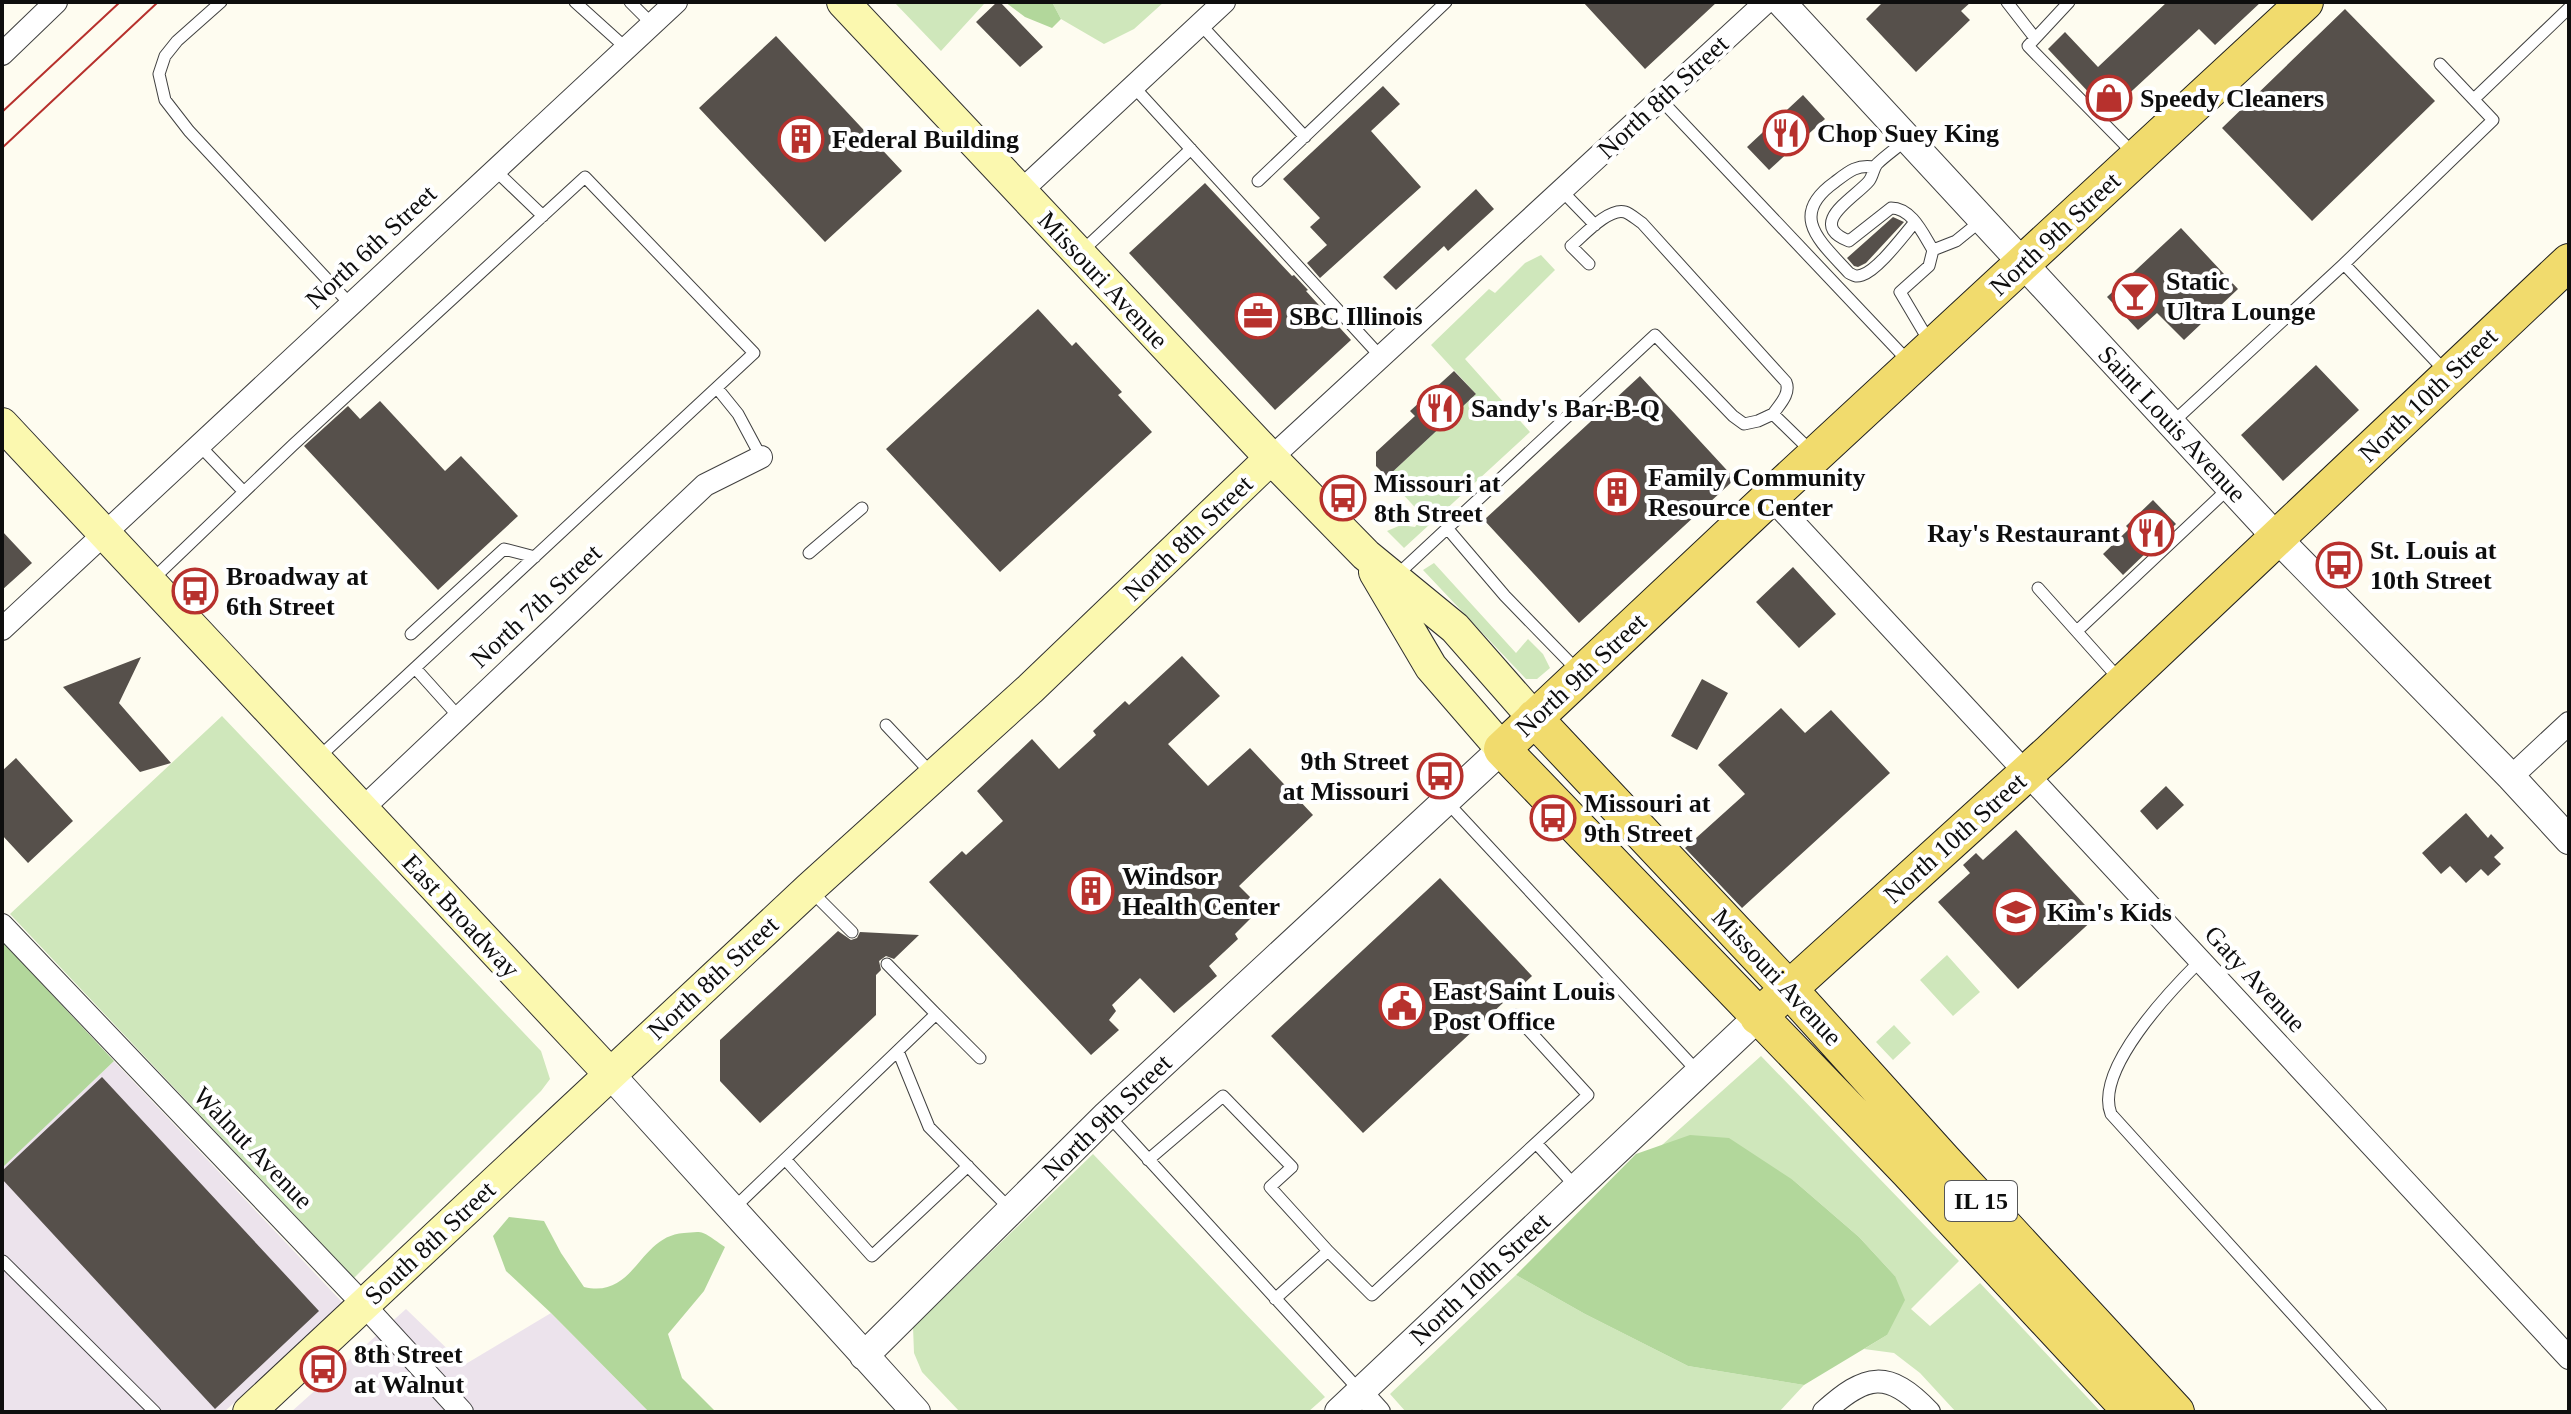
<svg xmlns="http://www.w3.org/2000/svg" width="2571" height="1414" viewBox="0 0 2571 1414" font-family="'Times New Roman',serif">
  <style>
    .industrial { fill: #ece3ec }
    .green { fill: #cfe7bb }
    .forest { fill: #b2d79b }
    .building { fill: #56504b }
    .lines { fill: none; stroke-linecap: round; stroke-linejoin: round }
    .service-casing { stroke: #414141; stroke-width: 13 }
    .minor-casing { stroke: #414141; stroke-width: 24 }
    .tertiary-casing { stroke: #414141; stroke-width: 30 }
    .secondary-casing { stroke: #303030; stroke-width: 34 }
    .primary-casing { stroke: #1f1f1f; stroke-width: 38 }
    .service { stroke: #fff; stroke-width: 11 }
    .minor { stroke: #fff; stroke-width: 22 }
    .tertiary { stroke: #fff; stroke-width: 28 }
    .secondary { stroke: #fbf8af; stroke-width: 32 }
    .primary { stroke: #f1db6d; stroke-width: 36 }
    .tram { stroke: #b7312d; stroke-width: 2 }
    .labels { text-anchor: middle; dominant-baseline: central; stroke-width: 8; stroke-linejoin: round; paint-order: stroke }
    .shield { fill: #fff; stroke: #565656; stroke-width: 2 }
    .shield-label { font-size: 24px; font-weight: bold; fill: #0e0e0e }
    .street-label { font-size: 26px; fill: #0e0e0e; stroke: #fff }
    .poi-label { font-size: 26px; font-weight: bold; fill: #0e0e0e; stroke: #fff; text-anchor: start }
  </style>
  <rect width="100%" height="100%" fill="#fefcf0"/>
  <path class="industrial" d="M114,1061L343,1303L224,1412H2V1168Z
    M406,1309L464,1365L551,1313L649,1412H291Z"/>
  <path class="green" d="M894,2H983L984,4L941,51Z
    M1052,2H1164L1134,29L1104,44L1061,19Z
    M1541,255L1555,270L1465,359L1530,432L1404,548L1387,531L1401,525L1415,527L1423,516L1387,477L1476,394L1431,345L1489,289L1495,293L1525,263Z
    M1434,563L1516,653L1528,639L1543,654L1550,668L1537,679H1526L1423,570Z
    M222,716L541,1051L550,1079L541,1091L354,1278L10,914Z
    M1947,955L1980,992L1953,1016L1920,980Z
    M1894,1025L1911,1043L1893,1060L1876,1042Z
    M1761,1056L1959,1261L1911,1309L1930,1326L1980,1283L2101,1412H1956L1920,1373L1894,1353L1864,1349L1887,1335L1895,1276L1859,1237L1793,1180L1662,1145Z
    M1093,1154L1325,1397L1308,1412H960L922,1372L914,1353L913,1327Z
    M1516,1275L1585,1314L1688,1366L1804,1385L1779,1412H1406L1390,1394Z"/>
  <path class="forest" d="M1005,2H1052L1061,19L1052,28L1025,17Z
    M2,941L114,1061L2,1168Z
    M1690,1135L1729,1138L1793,1180L1859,1237L1895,1276L1905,1300L1887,1335L1804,1385L1688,1366L1585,1314L1516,1275L1636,1154Z
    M509,1217L544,1221L561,1253L584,1287C636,1299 638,1236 684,1233C690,1233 698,1231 703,1233C711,1236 718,1243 725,1247L704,1291L668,1334L682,1378L716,1412H649L551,1313L506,1271L493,1236Z"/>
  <path class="building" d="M997,2H1000L1043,47L1020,67L976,22Z
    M1583,2H1717L1645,69Z
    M1883,2H1971L1961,11L1970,20L1916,72L1866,19Z
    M2167,2H2261L2215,45L2199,29L2108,113L2048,49L2065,32L2098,67Z
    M2345,9L2435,101L2312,221L2222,128Z
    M776,36L902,171L825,242L699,108Z
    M1383,86L1400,104L1371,131L1421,187L1320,278L1307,263L1327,245L1310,227L1320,218L1283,179Z
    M1803,95L1825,119L1769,170L1747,147Z
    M1205,183L1292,276L1294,275L1308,290L1306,291L1351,340L1275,410L1129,253Z
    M1476,189L1494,209L1448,251L1444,246L1396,290L1383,277Z
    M1893,217L1904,222L1866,263L1858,267L1854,266L1847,258Z
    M2181,228L2238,289L2184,340L2157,313L2138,330L2107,297Z
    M1038,309L1072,346L1076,342L1122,392L1118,395L1152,432L1000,572L886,449Z
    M2316,365L2359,410L2283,481L2241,435Z
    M1454,371L1476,394L1387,477L1376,466V452L1415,416L1410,411Z
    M1640,376L1735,479L1579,623L1484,520Z
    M380,401L445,471L461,456L518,516L438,590L304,446L348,406L360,419Z
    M2153,500L2176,524L2123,575L2103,554L2129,529L2126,526Z
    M2,531L32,563L2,590Z
    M1793,567L1836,614L1799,648L1756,602Z
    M1182,656L1220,696L1168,744L1208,786L1250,748L1313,815L1239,886L1261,908L1235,934L1238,939L1209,966L1217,976L1174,1013L1140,978L1112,1005L1116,1011L1109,1020L1119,1030L1091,1055L929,882L962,851L966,855L1003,821L977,791L1032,739L1059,769L1096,735L1093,731L1125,701L1129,705Z
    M141,657L119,703L171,763L140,772L63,687Z
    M1702,679L1728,693L1697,750L1671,736Z
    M1781,708L1805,733L1831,710L1890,773L1742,908L1685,848L1745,794L1718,765Z
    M16,758L73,821L28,863L2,835V771Z
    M2166,786L2184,805L2157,830L2140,811Z
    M2466,813L2488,838L2491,834L2504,848L2494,857L2501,864L2488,876L2481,869L2466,883L2450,866L2441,874L2422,853Z
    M2016,830L2096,917L2018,989L1938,902L1970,873L1963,865L1976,853L1983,860Z
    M1440,878L1532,976L1363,1133L1271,1036Z
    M838,931L851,940L857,938L860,932L919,935L894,959L886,956L879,961L881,970L876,975V1015L760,1123L720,1081V1040Z
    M102,1077L319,1311L215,1409L2,1179V1171Z"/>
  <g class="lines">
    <g class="service-casing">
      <path id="service" d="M221,2L177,41L165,56L159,74L165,100L189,131L350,304
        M575,2L626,48
        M630,2L652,24
        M2007,2L2035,38
        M2069,2L2028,46L2134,154
        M1200,24L1305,137
        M1133,86L1381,357
        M2474,99L2569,8
        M1661,100L1909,362
        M1907,139C1897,148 1886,155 1877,164C1873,169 1873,176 1869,181C1856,197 1805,224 1849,241L1891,208C1912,208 1923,234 1933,250L1929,266L1900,292L1929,341
        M1874,167C1857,164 1848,172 1835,182C1787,216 1821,242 1849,273C1855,276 1856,277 1862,275C1878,270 1903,236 1915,222
        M495,170L543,216
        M1258,181L1446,2
        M1562,191L1595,225
        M1933,250L1956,241L1982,220
        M1080,253L1191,149
        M1589,264L1571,246C1583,236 1609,207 1625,212C1631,214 1637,220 1642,223L1786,382C1791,394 1779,405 1773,414
        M2344,264L2493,120L2440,64
        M717,388L738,414L761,457
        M2172,423L2344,264L2446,372
        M199,445L244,492
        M1447,528L1505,596L1579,672
        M809,553L862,508
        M1397,575L1655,335L1733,416L1744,424L1758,421L1773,414L1812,452
        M153,579L293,445L585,177L754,353L318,758
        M2038,588L2120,680
        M2077,631L2230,487
        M411,634L504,549L535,557
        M415,668L459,717
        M886,725L933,775
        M1446,801L1698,1072
        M810,890L852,932
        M2200,961C2171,990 2094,1070 2111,1114L2381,1412
        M887,964L936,1014
        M1515,1015L1588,1095L1536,1143
        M898,1051L929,1127L1011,1210
        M1108,1115L1361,1392
        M785,1159L872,1256L968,1166
        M1148,1160L1223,1096L1292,1167L1270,1187L1328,1251L1275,1299
        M733,1209L936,1014L980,1058
        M1328,1251L1372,1295L1536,1143L1577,1188
        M3,1261L155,1412"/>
    </g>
    <g class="minor-casing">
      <path id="minor" d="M2,54L56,2
        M1020,192L1224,2
        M1271,458L1766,2
        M1770,497L2569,1358
        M2,629L676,2
        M2511,777L2569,723
        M361,810L705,485L761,457
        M2,925L364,1305L462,1412
        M1361,1392L1379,1412
        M1824,1412C1866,1374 1888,1369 1929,1412"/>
    </g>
    <g class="tertiary-casing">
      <path id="tertiary" d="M1781,2L2278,539L2511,777L2569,840
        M610,1074L916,1412
        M864,1356L1107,1115L1502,749
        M1339,1412L1758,1017"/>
    </g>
    <g class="secondary-casing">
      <path id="secondary" d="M843,2L1271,458L1366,555L1455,628L1534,718
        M2,424L610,1074
        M1375,572L1431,667L1502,749
        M249,1412L809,889L1030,689L1271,458"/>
    </g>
    <g class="primary-casing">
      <path id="primary" d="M1534,718L1788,988L1944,1161L2176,1412
        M1758,1017L2050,752L2569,262
        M2132,1412L1908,1171L1502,749L1770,497L2305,2"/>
    </g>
    <use href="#service" class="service"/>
    <use href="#minor" class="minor"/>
    <use href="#tertiary" class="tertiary"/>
    <use href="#secondary" class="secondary"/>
    <use href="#primary" class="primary"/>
    <path class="tram" d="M2,112L120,2
      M2,148L158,2"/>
  </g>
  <defs>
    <g id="shop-ring" transform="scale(2.3)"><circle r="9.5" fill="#fff" stroke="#b7312d" stroke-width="1.5"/><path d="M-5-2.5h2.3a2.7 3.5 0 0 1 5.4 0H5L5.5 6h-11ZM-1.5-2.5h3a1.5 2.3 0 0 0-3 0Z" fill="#b7312d"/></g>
    <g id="restaurant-ring" transform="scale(2.3)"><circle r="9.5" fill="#fff" stroke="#b7312d" stroke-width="1.5"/><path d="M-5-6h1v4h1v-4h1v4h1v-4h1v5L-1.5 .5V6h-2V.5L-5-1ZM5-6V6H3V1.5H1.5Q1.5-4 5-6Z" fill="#b7312d"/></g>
    <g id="building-ring" transform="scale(2.3)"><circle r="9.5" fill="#fff" stroke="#b7312d" stroke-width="1.5"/><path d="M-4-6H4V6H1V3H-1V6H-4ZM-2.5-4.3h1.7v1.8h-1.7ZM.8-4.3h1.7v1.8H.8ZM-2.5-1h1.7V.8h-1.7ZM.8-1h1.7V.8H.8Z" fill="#b7312d"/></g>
    <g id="bar-ring" transform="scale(2.3)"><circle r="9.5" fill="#fff" stroke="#b7312d" stroke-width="1.5"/><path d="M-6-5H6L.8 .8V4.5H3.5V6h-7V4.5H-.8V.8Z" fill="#b7312d"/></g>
    <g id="office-ring" transform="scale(2.3)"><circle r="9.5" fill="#fff" stroke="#b7312d" stroke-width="1.5"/><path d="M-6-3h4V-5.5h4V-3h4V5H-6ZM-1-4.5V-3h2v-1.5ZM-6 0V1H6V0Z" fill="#b7312d"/></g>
    <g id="bus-ring" transform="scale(2.3)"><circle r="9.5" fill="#fff" stroke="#b7312d" stroke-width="1.5"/><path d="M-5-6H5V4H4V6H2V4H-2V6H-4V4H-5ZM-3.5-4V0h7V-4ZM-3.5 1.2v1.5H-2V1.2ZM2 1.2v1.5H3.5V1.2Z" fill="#b7312d"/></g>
    <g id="school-ring" transform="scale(2.3)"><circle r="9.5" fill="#fff" stroke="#b7312d" stroke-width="1.5"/><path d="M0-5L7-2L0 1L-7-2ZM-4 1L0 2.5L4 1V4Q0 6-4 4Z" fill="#b7312d"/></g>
    <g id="civic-ring" transform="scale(2.3)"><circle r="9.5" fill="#fff" stroke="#b7312d" stroke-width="1.5"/><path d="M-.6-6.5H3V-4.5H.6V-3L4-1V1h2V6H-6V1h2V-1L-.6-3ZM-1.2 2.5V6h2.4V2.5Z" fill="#b7312d"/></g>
  </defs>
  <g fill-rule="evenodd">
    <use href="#shop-ring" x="2109" y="98"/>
    <use href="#restaurant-ring" x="1786" y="133"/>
    <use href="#building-ring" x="801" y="139"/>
    <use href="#bar-ring" x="2135" y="296"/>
    <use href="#office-ring" x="1258" y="316"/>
    <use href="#restaurant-ring" x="1440" y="408"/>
    <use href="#building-ring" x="1617" y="492"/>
    <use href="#bus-ring" x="1343" y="498"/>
    <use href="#restaurant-ring" x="2151" y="533"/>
    <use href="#bus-ring" x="2339" y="565"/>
    <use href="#bus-ring" x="195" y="591"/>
    <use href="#bus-ring" x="1440" y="776"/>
    <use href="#bus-ring" x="1553" y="818"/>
    <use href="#building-ring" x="1091" y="891"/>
    <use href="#school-ring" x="2016" y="912"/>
    <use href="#civic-ring" x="1402" y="1006"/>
    <use href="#bus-ring" x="323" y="1369"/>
  </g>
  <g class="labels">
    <rect class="shield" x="1945" y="1181" width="72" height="40" rx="6"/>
    <g class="shield-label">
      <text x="1981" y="1201">IL 15</text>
    </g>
    <g class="street-label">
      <text transform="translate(1663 97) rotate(-43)">North 8th Street</text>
      <text transform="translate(2055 234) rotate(-43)">North 9th Street</text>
      <text transform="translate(371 247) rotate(-43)">North 6th Street</text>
      <text transform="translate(1103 280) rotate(47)">Missouri Avenue</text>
      <text transform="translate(2428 395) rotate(-44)">North 10th Street</text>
      <text transform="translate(2172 424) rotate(47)">Saint Louis Avenue</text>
      <text transform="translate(1188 538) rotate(-44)">North 8th Street</text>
      <text transform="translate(536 606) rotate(-43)">North 7th Street</text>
      <text transform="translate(1581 675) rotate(-43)">North 9th Street</text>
      <text transform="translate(1955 838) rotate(-42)">North 10th Street</text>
      <text transform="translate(461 916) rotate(47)">East Broadway</text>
      <text transform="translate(1777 977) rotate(47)">Missouri Avenue</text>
      <text transform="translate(713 978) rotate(-43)">North 8th Street</text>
      <text transform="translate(2255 979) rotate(47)">Gaty Avenue</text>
      <text transform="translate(1107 1117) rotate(-44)">North 9th Street</text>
      <text transform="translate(253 1148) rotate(46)">Walnut Avenue</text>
      <text transform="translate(430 1243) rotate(-43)">South 8th Street</text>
      <text transform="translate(1480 1279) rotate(-43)">North 10th Street</text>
    </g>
    <g class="poi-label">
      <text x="2140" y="98">Speedy Cleaners</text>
      <text x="1817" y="133">Chop Suey King</text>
      <text x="832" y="139">Federal Building</text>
      <text x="2166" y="281">Static<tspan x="2166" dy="30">Ultra Lounge</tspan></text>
      <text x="1289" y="316">SBC Illinois</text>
      <text x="1471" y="408">Sandy's Bar-B-Q</text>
      <text x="1648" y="477">Family Community<tspan x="1648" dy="30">Resource Center</tspan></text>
      <text x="1374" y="483">Missouri at<tspan x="1374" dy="30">8th Street</tspan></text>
      <text x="2120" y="533" text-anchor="end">Ray's Restaurant</text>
      <text x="2370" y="550">St. Louis at<tspan x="2370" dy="30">10th Street</tspan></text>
      <text x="226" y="576">Broadway at<tspan x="226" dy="30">6th Street</tspan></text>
      <text x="1409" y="761" text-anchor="end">9th Street<tspan x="1409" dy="30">at Missouri</tspan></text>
      <text x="1584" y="803">Missouri at<tspan x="1584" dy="30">9th Street</tspan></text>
      <text x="1122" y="876">Windsor<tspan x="1122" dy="30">Health Center</tspan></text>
      <text x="2047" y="912">Kim's Kids</text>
      <text x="1433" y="991">East Saint Louis<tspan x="1433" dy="30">Post Office</tspan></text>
      <text x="354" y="1354">8th Street<tspan x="354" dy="30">at Walnut</tspan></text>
    </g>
  </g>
  <rect width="2571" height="1414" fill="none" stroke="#0e0e0e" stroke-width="8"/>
</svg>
